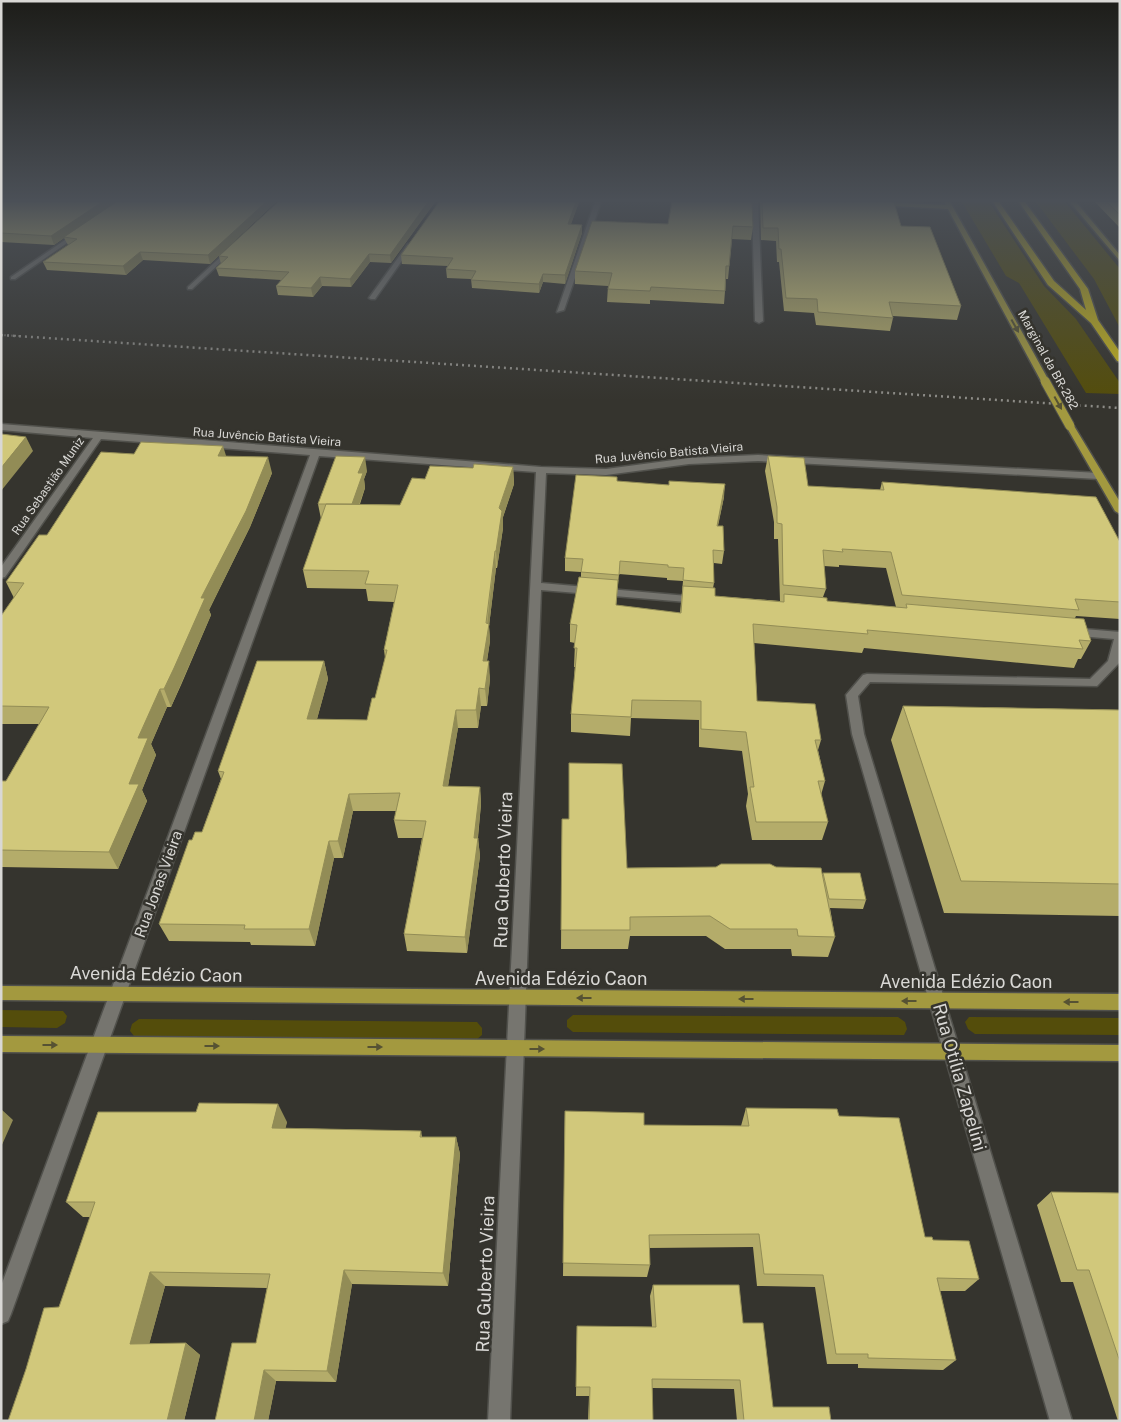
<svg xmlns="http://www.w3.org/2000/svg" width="1121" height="1422" viewBox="0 0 1121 1422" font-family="'Public Sans',sans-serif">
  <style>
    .green { fill: #544d0b }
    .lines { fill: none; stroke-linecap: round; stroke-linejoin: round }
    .minor-casing { stroke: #51514c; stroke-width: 3 }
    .major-casing { stroke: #51514c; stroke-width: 3 }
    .highway-casing { stroke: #51514c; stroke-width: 3 }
    .minor { fill: #76756f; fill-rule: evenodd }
    .major { fill: #a3993f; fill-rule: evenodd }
    .highway { fill: #c1b11f; fill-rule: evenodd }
    .rail-far1 { stroke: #8d8c87; stroke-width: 2; stroke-dasharray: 1 2.5; stroke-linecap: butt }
    .rail { stroke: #8d8c87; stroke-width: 2.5; stroke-dasharray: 2 4; stroke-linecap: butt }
    .major-bridge-casing { stroke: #51514c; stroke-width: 11; stroke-linecap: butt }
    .major-bridge { stroke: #a3993f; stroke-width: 9 }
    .wall { fill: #b4ac6a; fill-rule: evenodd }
    .shaded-wall { fill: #928c56 }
    .building { fill: #d1c87b; stroke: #928c56 }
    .oneway { fill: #565233 }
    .labels { text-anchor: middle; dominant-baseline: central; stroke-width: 5; stroke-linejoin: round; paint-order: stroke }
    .far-street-label { font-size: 12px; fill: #d9d8d5; stroke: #35342e }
    .street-label { font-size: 15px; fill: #d9d8d5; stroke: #35342e }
    .near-street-label { font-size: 18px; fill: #d9d8d5; stroke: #35342e }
  </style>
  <rect width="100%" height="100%" fill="#35342e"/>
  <path class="green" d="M962,202H989L1044,286L1076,319L1120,383V394L1086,393L1019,283L1006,276Z
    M1036,202H1065L1120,269V328L1094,279Z
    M1,1010L63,1011L67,1016L65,1023L57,1028L1,1027Z
    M573,1015L898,1017L905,1022L907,1029L904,1035L573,1032L567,1027V1020Z
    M969,1017L1120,1018V1035L975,1034L968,1029L965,1022Z
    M139,1019L477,1022L482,1028V1035L476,1040L134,1036L130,1031L132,1024Z"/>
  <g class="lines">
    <g class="minor-casing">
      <path id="minor" d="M595,202H601L564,310L557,312Z
        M752,202H758L763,321L759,323L755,321Z
        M78,231L83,232L15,279H11V277Z
        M408,244L413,245L375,299H371L369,298Z
        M229,249L234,250L192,289H188V287Z
        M1,424L541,467L606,469L689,458L758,455L1099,473L1104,476L1099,479L758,461L689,464L606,475L546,473L541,583L699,597L705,600L699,603L541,590L510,1421H488L536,472L319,456L11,1314L8,1321L1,1324V1286L310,455L101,439L5,577L1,578V567L93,438L1,430Z
        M1072,628L1120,632V662L1097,686L870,682L858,696L864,734L1072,1421H1050L852,734L846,695L863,675L867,674L1090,679L1108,661L1114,639L1068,635L1066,632Z"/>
    </g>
    <g class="major-casing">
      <path id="major" d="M877,202L946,205L944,202H950L1049,381L1048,383L1041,381L948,209L875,205Z
        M1070,202H1076L1120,255V261Z
        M1070,423L1074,426L1120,502V514L1115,511L1066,426Z
        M1,986L1120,994V1010L1,1000Z
        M1,1036L1120,1045V1061L1,1052Z"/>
    </g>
    <g class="highway-casing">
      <path id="highway" d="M993,202H999L1054,281L1086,310L1080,289L1073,279L1019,202H1025L1088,289L1098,320L1120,352V362L1117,361L1091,323L1048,285Z"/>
    </g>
    <use href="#minor" class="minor"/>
    <use href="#major" class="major"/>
    <use href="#highway" class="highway"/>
    <path class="rail-far1" d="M1,335L19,336"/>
    <path class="rail" d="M1,335L1120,408"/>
    <g class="major-bridge-casing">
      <path id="major-bridge" d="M1045,381L1070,426"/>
    </g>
    <use href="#major-bridge" class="major-bridge"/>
  </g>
  <path class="wall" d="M1,202H276L210,264L143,260L126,275L47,270L43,262L68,245L64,238L54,245L1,242Z
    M278,202H435L391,263L370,262L351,287L322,286L313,297L278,295L276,286L281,280L219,276L216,268L221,264L219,256Z
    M439,202H579L571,224L582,233L565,284L543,282L539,293L472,288L471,279L447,278L446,269L448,266L402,264L401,255Z
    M760,202H894L901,226L961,306L957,320L893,316V318L890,331L816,325L814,313L784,311L779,262H777L776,241L761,240Z
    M1095,202H1120V228Z
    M668,224L753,227L751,240L732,239L728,279H726L724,304L650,300V304L607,302L608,286L575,284V271Z
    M134,454L226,456L272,473L250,527L209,610L211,615L181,685L171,707H167L151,744L156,755L142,790L147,801L118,869L1,867V781H6L39,724H1V616L14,598L6,582L47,535Z
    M768,456L808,486L880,490L882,482L1120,542V619L1076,616L1075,618L1091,641L1081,659H1078L1074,668L864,648L862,653L754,643L757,701L821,740L818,750L825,781L821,795L828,822L822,840H752L746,806L748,794L742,751L699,747V720L631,718L630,736L571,732V714L575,667H574L575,643L570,642V624L581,577V572L565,571V558L617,481L724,497L718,526L724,551L722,564L714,563V583L713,588L715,596L780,601L778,539H774V522L765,471ZM839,565L886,568L896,607L827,601L823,597L826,589L824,566L839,567ZM619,574L667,578V580L683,581L680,613L616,605Z
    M513,467L514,484L503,517V528L497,568H496L489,626L490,641L487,661L490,679L487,706H481L478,728H458L448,786L480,787L481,804L478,838L480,856L467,953L407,951L404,934L422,838H398L394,820L396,811H353L343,858H334L315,946L251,945L250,942L169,941L159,924L192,840L202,832L221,779L218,771L324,661L328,679L317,719L367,720L375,698L385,658L384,650L394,602L368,601L366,589L307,588L303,570L321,519L318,504L367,471L364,479L365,488L360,504L400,505L425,479L473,468Z
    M903,706L1120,710V916L944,913L891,740Z
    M562,819L627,868L776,867L823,874V873L866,900L863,909L830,908L835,937L828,957L792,956L791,949H725L706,936H630L628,949H561Z
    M746,1108L839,1116L925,1237L933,1240L979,1279L965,1291H940L956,1360L943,1370L858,1368V1364H827L815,1287L757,1286L753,1247L649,1248L650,1265L647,1277L563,1276L565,1111L644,1125L741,1126Z
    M287,1122L285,1128L421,1131L422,1137H456L460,1154L448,1286L352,1284L336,1382L276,1381L268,1421H215L256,1343L267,1288L165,1286L149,1344L186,1343L200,1355L184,1421H8L59,1307L90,1217H83L66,1202Z
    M1051,1192L1120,1193V1421H1118L1073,1282H1061L1037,1205Z
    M653,1285L743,1323L773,1407L831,1421H737L734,1389L652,1388L653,1421H588L589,1396H576L577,1326L652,1327L650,1296Z"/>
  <path class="shaded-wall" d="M102,202H116L54,245L51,236Z
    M266,202H276L210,264L208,255Z
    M428,202H435L391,263L390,255Z
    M576,202H579L568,232V224Z
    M582,225V233L565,284V275Z
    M140,252L143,260L126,275L123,266Z
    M369,254L370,262L351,287L350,279Z
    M543,274V282L539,293V284Z
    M320,277L322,286L313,297L311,288Z
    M26,437L33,451L1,491V468Z
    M223,446L228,462L218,456Z
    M268,457L272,473L250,527L209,610L211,615L171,707L164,689L201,598Z
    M365,457L367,471L364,479L365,488L354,519L352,504L358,473Z
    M513,467L514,484L503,517V528L497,568L496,551L499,508Z
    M725,484L724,497L715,538L717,526Z
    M495,551L496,568L489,626L490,641L484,679L483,661Z
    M324,661L328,679L312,737L307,719Z
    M489,661L490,679L487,706L485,689Z
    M479,688L481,706L478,728L476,710Z
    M160,689L167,707L151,744L156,755L142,790L147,801L118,869L109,852L129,784L138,738Z
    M456,710L458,728L445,804L443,786Z
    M480,787L481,804L476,855L474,838Z
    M349,794L353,811L343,858L338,841Z
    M478,838L480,856L467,953L465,937Z
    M329,841L334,858L315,946L309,929Z
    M278,1104L287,1122L282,1145L272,1128Z
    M1,1109L13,1120L1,1147Z
    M456,1137L460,1154L448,1286L443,1273Z
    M344,1270L352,1284L336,1382L327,1371Z
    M150,1272L165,1286L146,1356L130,1344Z
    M186,1343L200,1355L184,1421H167Z
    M264,1370L276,1381L268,1421H254Z"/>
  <path class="building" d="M1,202H102L51,236L1,233Z
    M116,202H266L208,255L140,252L123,266L43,262L77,239L64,237Z
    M278,202H428L390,255L369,254L350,279L320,277L311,288L276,286L289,272L216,268L228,257L219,256Z
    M439,202H576L568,224L582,225L565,275L543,274L539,284L471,280L476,271L446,269L453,258L401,255Z
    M672,202H752L753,227L733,226L729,266H726L725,291L651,287L650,291L608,289L612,273L575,271L592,221L668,224Z
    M762,202H894L901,226L930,227L961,306L889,302L893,318L818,312L817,299L786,298L781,249H779L778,228H763Z
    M1107,202H1120V215Z
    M1,434L26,437L1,468Z
    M141,442L223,446L218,456L268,457L246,511L201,598H205L174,668L164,689H160L138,738H148L129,784H139L109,852L1,850V781H6L49,707L1,706V616L24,583L6,582L39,535H47L101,452L134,454Z
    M336,456L365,457L358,473H363L352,504H318Z
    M768,456L804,458L808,486L884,490L882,482L1096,497L1120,542V602L1075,599L1079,610L902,595L891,552L842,549L843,552L823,550L826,589L783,585L782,524L777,523V507Z
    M474,464L513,467L499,508L502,511L496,551H495L486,623L489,624L483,661H489L485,689L479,688L476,710H456L443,786L480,787L474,838H478L465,937L404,934L426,821L394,820L400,793L349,794L338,841H329L309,929H244L245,925L159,924L189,840H192L195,832H202L224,772L218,771L257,661H324L307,719L367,720L372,698H375L387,650H384L398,585L365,584L369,571L303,570L326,504L400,505L412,478L425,479L430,466L473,468Z
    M576,475L617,477V481L669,485V481L725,484L717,526H723L724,551L713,550L714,583L683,580L684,568L668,567V565L620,561L619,575L581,572L583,559L565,558Z
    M579,577L618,580L616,605L681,613L683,586L715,588V596L784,602V594L827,598V601L907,608L906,604L1084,619L1091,641L1079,640L1083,649L867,630L868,634L753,624L757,701L815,704L821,740H815L825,781H818L828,822H756L750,787H754L746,732L701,729V701L632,700L631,717L571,714L577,648H574L577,625L570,624Z
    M903,706L1120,710V884L961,881Z
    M569,763L622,764L627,868L716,867L721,864H770L776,867L821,868L835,937L798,936L797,929H730L710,916L630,917V930H561L562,819H569Z
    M823,873H860L866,900L829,899Z
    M199,1103L278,1104L272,1128L421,1131L420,1137H456L443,1273L344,1270L327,1371L264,1370L254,1421H215L232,1343H256L270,1274L150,1272L130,1344L186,1343L167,1421H8L26,1369L44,1308L59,1307L95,1202H66L98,1112H196Z
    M746,1108L837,1109L839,1116L899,1118L925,1237H932L933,1240L969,1241L979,1279L937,1278L956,1360L868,1358V1354H836L823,1275L764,1274L759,1234L649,1235L650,1265L563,1263L565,1111L644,1113V1125L749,1126Z
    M1051,1192L1120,1193V1362L1089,1270H1077Z
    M653,1285H739L743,1323H763L773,1407H829L831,1421H744L740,1380L652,1379L653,1421H589L590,1387H576L577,1326L656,1327Z"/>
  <defs><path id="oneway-solid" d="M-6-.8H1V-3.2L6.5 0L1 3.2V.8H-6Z" transform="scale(1.25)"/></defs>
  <g class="oneway">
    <use href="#oneway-solid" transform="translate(1015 326) rotate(61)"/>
    <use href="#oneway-solid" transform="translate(1058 403) rotate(61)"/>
    <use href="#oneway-solid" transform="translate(584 998) rotate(-180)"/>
    <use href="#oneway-solid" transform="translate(746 999) rotate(-180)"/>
    <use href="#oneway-solid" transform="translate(909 1001) rotate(-180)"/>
    <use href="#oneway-solid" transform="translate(1071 1002) rotate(-180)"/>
    <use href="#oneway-solid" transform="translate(50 1045)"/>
    <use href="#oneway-solid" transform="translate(212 1046)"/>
    <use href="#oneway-solid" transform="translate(375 1047)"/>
    <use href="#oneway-solid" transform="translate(537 1049)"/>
  </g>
  <linearGradient id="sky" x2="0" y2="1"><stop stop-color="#1d1d19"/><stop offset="0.5" stop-color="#4b5057"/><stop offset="1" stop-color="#4b5057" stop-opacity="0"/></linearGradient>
  <rect width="1121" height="401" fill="url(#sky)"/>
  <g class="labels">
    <g class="far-street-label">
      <text transform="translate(1048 360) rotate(61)">Marginal da BR-282</text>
      <text transform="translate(267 437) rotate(4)">Rua Juvêncio Batista Vieira</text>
      <text transform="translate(669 453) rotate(-5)">Rua Juvêncio Batista Vieira</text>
      <text transform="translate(48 486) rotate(-55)">Rua Sebastião Muniz</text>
    </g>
    <g class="street-label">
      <text transform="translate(158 884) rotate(-70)">Rua Jonas Vieira</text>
    </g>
    <g class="near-street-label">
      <text transform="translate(503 870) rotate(-88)">Rua Guberto Vieira</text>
      <text transform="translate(156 974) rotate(1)">Avenida Edézio Caon</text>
      <text x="561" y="978">Avenida Edézio Caon</text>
      <text x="966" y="981">Avenida Edézio Caon</text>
      <text transform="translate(960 1077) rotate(74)">Rua Otília Zapelini</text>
      <text transform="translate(485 1274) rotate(-88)">Rua Guberto Vieira</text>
    </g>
  </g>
  <rect width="1121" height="1422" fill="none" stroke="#d9d8d5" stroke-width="5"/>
</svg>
